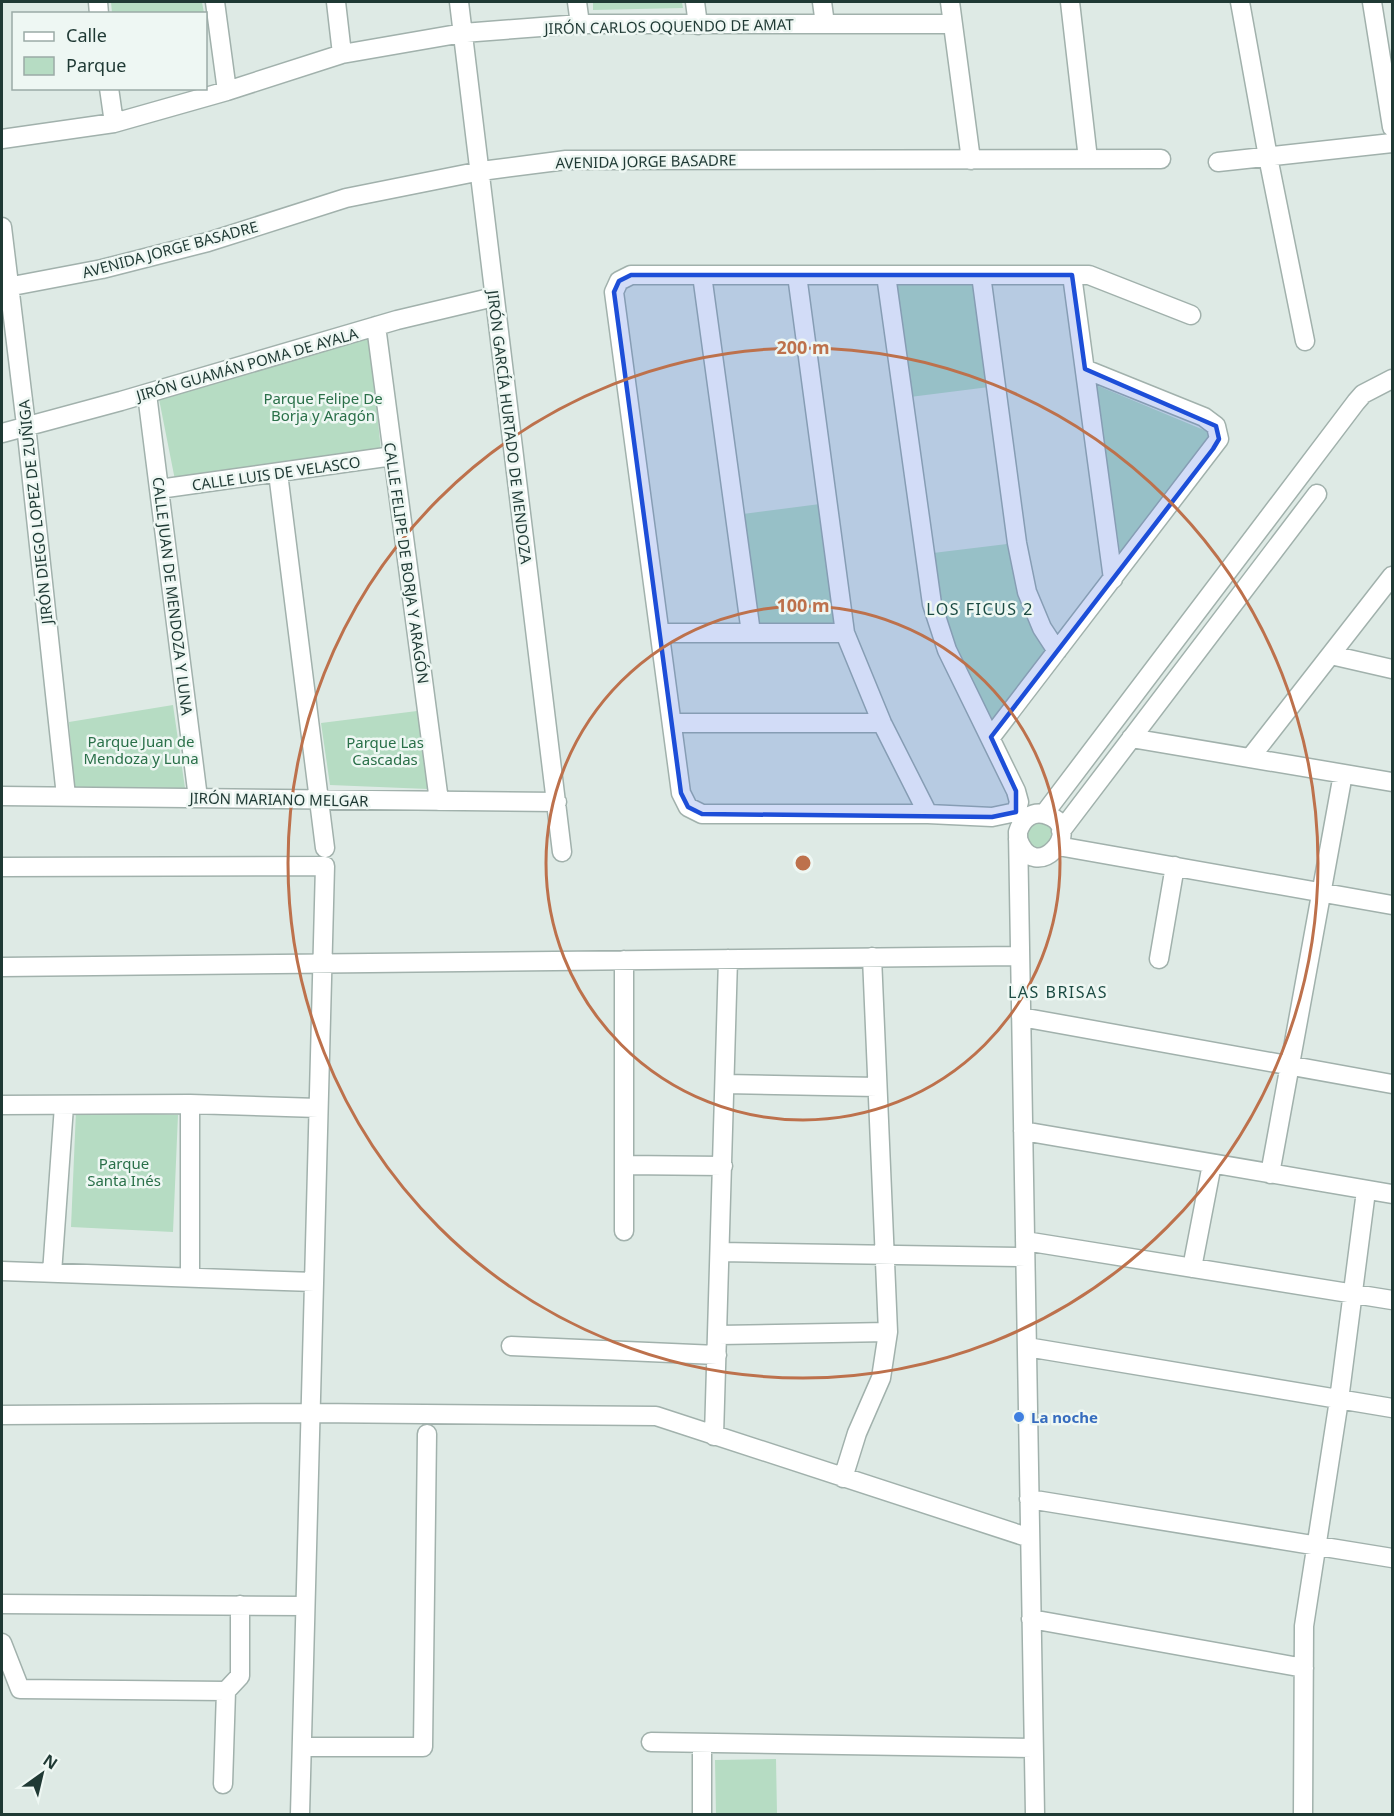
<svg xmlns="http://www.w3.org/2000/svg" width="1394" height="1816" viewBox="0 0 1394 1816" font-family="'Noto Sans',sans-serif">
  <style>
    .green { fill: #b6dcc3 }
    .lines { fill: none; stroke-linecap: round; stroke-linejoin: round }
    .minor-casing { stroke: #a1b1ac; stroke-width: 21 }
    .minor { stroke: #fff; stroke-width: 18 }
    .marked { fill: #1d4ed8; fill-opacity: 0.2; stroke: #1d4ed8; stroke-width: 4.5; stroke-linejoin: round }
    .ring { fill: none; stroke: #bd714c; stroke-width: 3 }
    .shop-dot { fill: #3f7fe0; stroke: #eef7f3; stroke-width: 2 }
    .labels { text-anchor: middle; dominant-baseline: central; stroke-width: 5; stroke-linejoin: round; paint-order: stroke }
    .street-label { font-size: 15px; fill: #1f3934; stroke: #eef7f3 }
    .park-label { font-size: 15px; fill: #2a7049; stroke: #eef7f3 }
    .shop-label { font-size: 15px; font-weight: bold; fill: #366cbe; stroke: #eef7f3; text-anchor: start }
    .neighbourhood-label { font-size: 16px; letter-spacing: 1.5px; fill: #1c4b43; stroke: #eef7f3 }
    .centre { fill: #bd714c; stroke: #eef7f3; stroke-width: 3 }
    .ring-label { font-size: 18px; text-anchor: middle; font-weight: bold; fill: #bd714c; stroke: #eef7f3; stroke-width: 5; stroke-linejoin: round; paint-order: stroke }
  </style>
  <rect width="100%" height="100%" fill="#deeae5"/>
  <path class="green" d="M111,2H202L204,13H112Z
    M593,2H682L683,8L593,10Z
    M894,282H974L989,387L910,397Z
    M370,338L381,452L175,480L159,399Z
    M1096,385L1211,433L1120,553Z
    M820,504L836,625L757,626L743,514Z
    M1007,544L1022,607L1048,652L992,722L956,649L942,602L933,553Z
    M173,705L185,788L74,787L69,722Z
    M417,711L428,789L330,785L321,723Z
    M1036,819L1055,829L1049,849L1029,848L1024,829Z
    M76,1111L178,1115L173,1232L71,1227Z
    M776,1759L777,1814H716L715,1760Z"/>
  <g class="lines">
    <g class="minor-casing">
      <path id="minor" d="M98,2L99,14
        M215,2L227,91
        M336,2L342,54
        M459,2L562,852
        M577,2L580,24
        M695,2L698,25
        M822,2L825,24
        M950,2L971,160
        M1070,2L1088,159
        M1240,2L1268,157L1305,341
        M1372,2L1392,127
        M109,88L114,123
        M2,139L114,123L227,91L342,54L463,33L580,24H953
        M1218,162L1392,143
        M2,227L26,425L66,796
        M702,275L751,633
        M797,275L845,633L882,723L928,814
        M886,275L932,604L947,650L1016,791L1019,802L1016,812
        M981,275L1017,543L1027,592L1042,628L1057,651
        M1072,275L1113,579
        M2,288L102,269L208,242L346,198L481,171L566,160L1161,159
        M376,326L439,801
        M147,394L198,798
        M2,433L121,401L397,320L494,297
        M278,473L325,848
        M159,489L393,456
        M660,633H845
        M1331,655L1392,669
        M672,723H882
        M991,737L1219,439L1216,426L1204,417L1085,369
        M1131,738L1392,782
        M1250,758L1392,576
        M2,796L557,802
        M1016,812L992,817L928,814H702L688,807L681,793L614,292L619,281L631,275H1089L1191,315
        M1044,814L1356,402L1363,394L1392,379
        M1061,831L1317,494
        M1018,839C1035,887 1087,828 1047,815C1032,810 1022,819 1018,832L1035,1814
        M1058,846L1392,905
        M2,867L325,866L300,1814
        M1159,959L1175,866
        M2,967L1020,956
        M1021,1017L1392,1084
        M725,1084L877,1087
        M190,1104V1278
        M2,1105L190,1104L318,1108
        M1023,1131L1392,1194
        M624,1165L723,1166
        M1270,1174L1343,774
        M624,1231V960
        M1025,1241L1392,1300
        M720,1252L1025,1257
        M1192,1268L1212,1164
        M2,1271L314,1282
        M52,1273L64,1106
        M719,1335L888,1332
        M511,1346L717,1355
        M1027,1347L1392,1408
        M2,1415L310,1413L656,1416L1030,1538
        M714,1436L728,959
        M843,1478L857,1433L881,1378L888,1332L872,957
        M1029,1499L1392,1558
        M2,1604L305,1606
        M1031,1619L1304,1668
        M2,1643L20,1689L226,1691
        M651,1742L1033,1748
        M702,1743V1814
        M302,1747H423L427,1434
        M223,1784L226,1691L240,1676V1605
        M1303,1814L1304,1626L1339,1400L1366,1191"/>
    </g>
    <use href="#minor" class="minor"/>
  </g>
  <path class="marked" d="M631,275H1072L1085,369L1216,426L1219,439L1213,449L991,737L1016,791V812L992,817L702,814L688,807L681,793L614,292L619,281Z"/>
  <g class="ring">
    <circle cx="803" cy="863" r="257"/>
    <circle cx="803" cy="863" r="515"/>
  </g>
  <circle class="shop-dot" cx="1019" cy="1417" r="6"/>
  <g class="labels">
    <g class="street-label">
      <text transform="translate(669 26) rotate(-1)">JIRÓN CARLOS OQUENDO DE AMAT</text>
      <text transform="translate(646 161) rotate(-1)">AVENIDA JORGE BASADRE</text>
      <text transform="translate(170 249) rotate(-15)">AVENIDA JORGE BASADRE</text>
      <text transform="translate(247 364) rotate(-16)">JIRÓN GUAMÁN POMA DE AYALA</text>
      <text transform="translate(510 427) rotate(83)">JIRÓN GARCÍA HURTADO DE MENDOZA</text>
      <text transform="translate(276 473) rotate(-8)">CALLE LUIS DE VELASCO</text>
      <text transform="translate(35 512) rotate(-96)">JIRÓN DIEGO LOPEZ DE ZUÑIGA</text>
      <text transform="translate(407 563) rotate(82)">CALLE FELIPE DE BORJA Y ARAGÓN</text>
      <text transform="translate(173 596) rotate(83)">CALLE JUAN DE MENDOZA Y LUNA</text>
      <text transform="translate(279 799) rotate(1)">JIRÓN MARIANO MELGAR</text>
    </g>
    <g class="park-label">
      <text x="323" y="398">Parque Felipe De<tspan x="323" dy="17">Borja y Aragón</tspan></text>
      <text x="141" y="741">Parque Juan de<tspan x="141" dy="17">Mendoza y Luna</tspan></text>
      <text x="385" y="742">Parque Las<tspan x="385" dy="17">Cascadas</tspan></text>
      <text x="124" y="1163">Parque<tspan x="124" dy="17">Santa Inés</tspan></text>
    </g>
    <g class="shop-label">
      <text x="1031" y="1417">La noche</text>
    </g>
    <g class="neighbourhood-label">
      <text x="980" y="609">LOS FICUS 2</text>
      <text x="1058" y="992">LAS BRISAS</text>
    </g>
  </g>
  <circle cx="803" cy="863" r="9" class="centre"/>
  <g class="ring-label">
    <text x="803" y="354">200 m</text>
    <text x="803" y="612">100 m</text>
  </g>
  <rect width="1394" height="1816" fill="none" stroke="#1f3934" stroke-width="6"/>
  <rect x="12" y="12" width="195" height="78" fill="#eef7f3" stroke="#9baba7" stroke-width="1.5"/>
  <rect x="24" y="32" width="30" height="9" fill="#ffffff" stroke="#9baba7" stroke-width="1.5"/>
  <text x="66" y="42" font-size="18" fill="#1f3934">Calle</text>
  <rect x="24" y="57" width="30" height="18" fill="#b6dcc3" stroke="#9baba7" stroke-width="1.5"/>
  <text x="66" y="72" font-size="18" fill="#1f3934">Parque</text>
  <g transform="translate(42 1774) rotate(34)" stroke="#eef7f3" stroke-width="4.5" paint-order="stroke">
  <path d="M0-4.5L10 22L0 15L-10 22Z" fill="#1f3934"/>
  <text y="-9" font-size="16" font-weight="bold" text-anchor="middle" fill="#1f3934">N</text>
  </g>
</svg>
